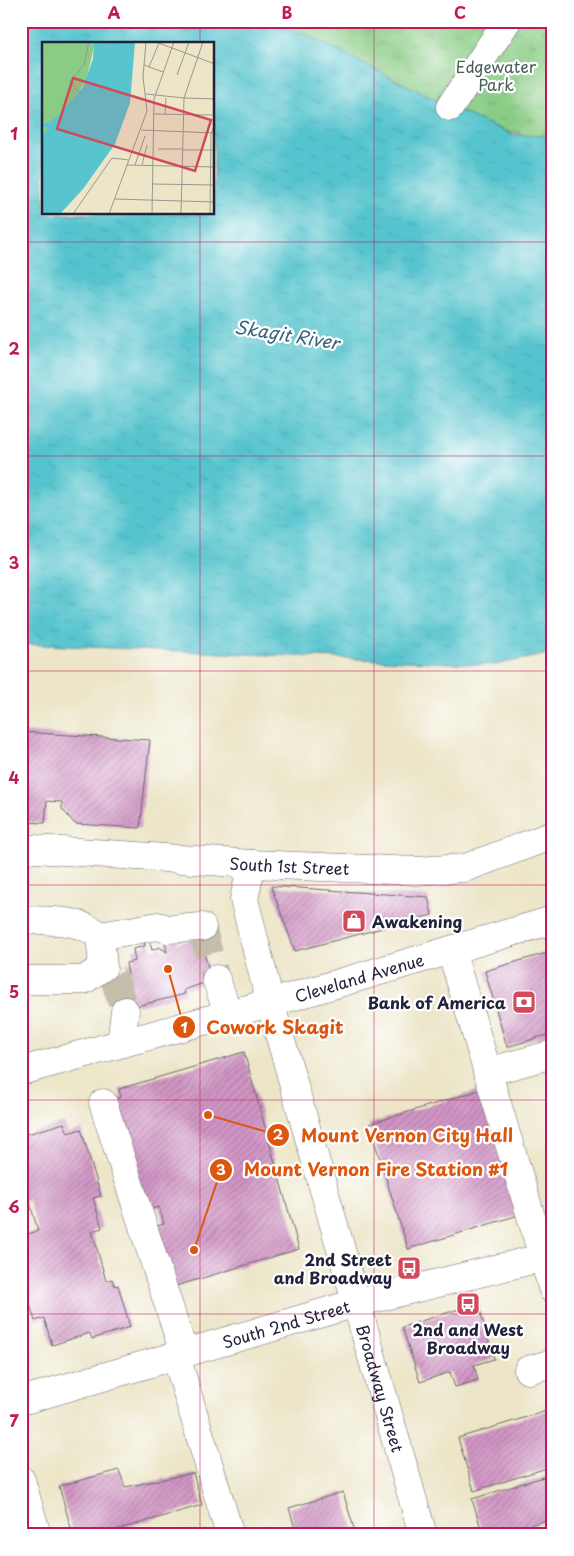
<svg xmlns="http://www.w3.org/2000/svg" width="574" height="1556" viewBox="0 0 574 1556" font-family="'Playpen Sans',sans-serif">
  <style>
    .park { fill: url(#park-tufts); stroke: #567760 }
    .water { fill: url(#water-ripples); stroke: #3c7384; fill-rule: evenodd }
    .building { fill: url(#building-hatch) }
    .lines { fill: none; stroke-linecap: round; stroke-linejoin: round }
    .minor-tunnel { stroke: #c4beab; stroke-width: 28; stroke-dasharray: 28 14; stroke-linecap: butt }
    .minor-casing { stroke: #69666c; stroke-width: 29 }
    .minor { stroke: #fff; stroke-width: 28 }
    .grid { fill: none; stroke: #c2185b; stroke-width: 1; stroke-opacity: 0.55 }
    .labels { text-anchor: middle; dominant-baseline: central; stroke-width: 4.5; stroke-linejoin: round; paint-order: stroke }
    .park-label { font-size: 16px; fill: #465e55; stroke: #fff }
    .street-label { font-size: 16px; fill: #22223b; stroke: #fff }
    .poi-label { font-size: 16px; font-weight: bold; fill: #22223b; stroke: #fff; text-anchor: end }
    .water-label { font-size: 18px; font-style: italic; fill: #376376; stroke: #fff }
    .inset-road { fill: none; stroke: #9b978f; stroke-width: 1 }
    .view { fill: #d1495b; fill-opacity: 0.15; stroke: #d1495b; stroke-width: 2.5 }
    .inset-edge { fill: none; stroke: #22223b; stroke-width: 2.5 }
    .leader { fill: none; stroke: #de560e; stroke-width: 2 }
    .callout-dot { fill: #de560e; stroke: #fff; stroke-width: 2 }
    .mark-label { font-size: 15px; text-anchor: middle; font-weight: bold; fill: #fff }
    .callout-label { font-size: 18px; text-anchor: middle; font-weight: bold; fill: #de560e; stroke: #fff; stroke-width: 4.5; stroke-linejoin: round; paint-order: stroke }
    .neatline { fill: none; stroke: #c2185b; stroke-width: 2 }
    .grid-label { font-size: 16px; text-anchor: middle; font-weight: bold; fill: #c2185b }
  </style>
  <defs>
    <pattern id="park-tufts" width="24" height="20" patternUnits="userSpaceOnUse" patternTransform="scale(1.25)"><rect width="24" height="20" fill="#8acc85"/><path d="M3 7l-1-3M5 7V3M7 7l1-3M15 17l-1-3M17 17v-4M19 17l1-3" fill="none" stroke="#77af74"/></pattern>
    <pattern id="water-ripples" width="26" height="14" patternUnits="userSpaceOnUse" patternTransform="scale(1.25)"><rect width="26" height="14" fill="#57c4ce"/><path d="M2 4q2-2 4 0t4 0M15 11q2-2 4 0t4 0" fill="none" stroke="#4ba8b2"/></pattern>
    <pattern id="building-hatch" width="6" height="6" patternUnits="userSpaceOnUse" patternTransform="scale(1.25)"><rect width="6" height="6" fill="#d296c5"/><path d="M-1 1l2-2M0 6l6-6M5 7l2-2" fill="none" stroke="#aa7aa1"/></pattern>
  </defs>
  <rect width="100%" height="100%" fill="#fff"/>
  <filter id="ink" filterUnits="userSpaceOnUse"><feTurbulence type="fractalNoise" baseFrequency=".02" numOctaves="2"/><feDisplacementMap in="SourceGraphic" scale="10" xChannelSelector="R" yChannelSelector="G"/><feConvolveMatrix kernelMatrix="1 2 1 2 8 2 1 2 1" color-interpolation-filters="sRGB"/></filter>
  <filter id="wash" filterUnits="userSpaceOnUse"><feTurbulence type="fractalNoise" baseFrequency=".0096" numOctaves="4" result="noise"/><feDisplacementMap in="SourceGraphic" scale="20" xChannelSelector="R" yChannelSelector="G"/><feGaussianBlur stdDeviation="1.12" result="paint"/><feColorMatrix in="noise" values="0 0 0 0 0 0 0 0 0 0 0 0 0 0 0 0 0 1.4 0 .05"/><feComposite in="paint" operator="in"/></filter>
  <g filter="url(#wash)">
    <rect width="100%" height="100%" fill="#ece5c7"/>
    <path class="park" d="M80,21H553V141L506,131L214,44Z"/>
    <path class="water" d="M21,21H266L309,36L450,107L514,135L553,136V653L495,665L21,644ZM44,44H214V214H44Z"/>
    <g id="blocks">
      <path class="building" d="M21,732L150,740L140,828L75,824L62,809V802L47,801L45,823L21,822Z
        M271,886L428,897L432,915L295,951Z
        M199,937L212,980L184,990L185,994L137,1006L136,1002L118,1008L110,980L128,974L126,963L135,961L133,949L145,946L144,941L149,940L152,950L159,947L167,952L165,942L176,939L179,943Z
        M553,951V1033L507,1047L485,971Z
        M244,1052L299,1249L166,1289L149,1228L164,1224L159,1207L142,1211L115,1099L121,1097L119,1089Z
        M483,1089L522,1214L408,1249L369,1124Z
        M64,1123L68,1133L81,1129L101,1196L93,1198L102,1228L92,1231L106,1281L112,1279L115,1286L118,1285L130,1327L92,1339L90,1333L52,1345L44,1318L35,1321L21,1275V1236L38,1231L29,1200L21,1202V1136Z
        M478,1303L494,1359L474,1365L478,1380L455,1387L450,1372L420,1382L402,1327Z
        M553,1409V1438H550L553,1466L474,1491L458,1438Z
        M119,1470L125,1487L193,1473L202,1505L99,1535H73L59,1486Z
        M553,1474V1518L498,1535H483L472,1499Z
        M343,1492L356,1535H297L289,1508Z"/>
    </g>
  </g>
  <g filter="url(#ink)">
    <use href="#blocks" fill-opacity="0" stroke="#69666c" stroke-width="1"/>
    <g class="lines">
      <path class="minor-tunnel" d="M202,927L216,979
        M113,975L125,1011"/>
      <g class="minor-casing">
        <g id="minor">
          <path d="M450,107L507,21"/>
          <path id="s1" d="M21,848L252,864L416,871L465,868L553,835"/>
          <path id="s2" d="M252,864L244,899L270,1002L423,1535"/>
          <path d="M21,920C48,921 79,918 100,936L103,967L84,980H21"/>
          <path d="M100,936L158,926L168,929L202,927"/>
          <path d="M451,950L553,1290"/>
          <path d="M216,979L228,1013"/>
          <path d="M121,1043L125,1011"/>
          <path id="s3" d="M21,1071L295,996L553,920"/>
          <path d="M487,1072L553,1054"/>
          <path d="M103,1103L184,1353"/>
          <path d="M176,1356L230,1535"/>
          <path d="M528,1370L553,1363"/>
          <path id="s4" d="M21,1401L356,1303L553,1255"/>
          <path d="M21,1480L37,1535"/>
        </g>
      </g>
      <use href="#minor" class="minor"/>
    </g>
  </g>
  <path class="grid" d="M200,21V44M374,21V1535M200,214V1535M21,242H553M21,456H553M21,671H553M21,885H553M21,1100H553M21,1314H553"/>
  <defs>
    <g id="shop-square" transform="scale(1.25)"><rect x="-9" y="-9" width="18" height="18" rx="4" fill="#d1495b" stroke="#fff"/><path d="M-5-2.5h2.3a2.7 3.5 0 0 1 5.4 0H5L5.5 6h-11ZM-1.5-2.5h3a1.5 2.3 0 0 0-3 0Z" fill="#fff"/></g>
    <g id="bank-square" transform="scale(1.25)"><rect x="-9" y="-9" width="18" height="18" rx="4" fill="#d1495b" stroke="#fff"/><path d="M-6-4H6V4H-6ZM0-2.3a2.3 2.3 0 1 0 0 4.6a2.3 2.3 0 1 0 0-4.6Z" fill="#fff"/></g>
    <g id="bus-square" transform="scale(1.25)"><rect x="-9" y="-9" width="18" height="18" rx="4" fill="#d1495b" stroke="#fff"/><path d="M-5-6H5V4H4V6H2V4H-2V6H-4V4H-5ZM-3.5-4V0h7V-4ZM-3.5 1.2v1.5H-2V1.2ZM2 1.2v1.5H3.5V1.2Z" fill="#fff"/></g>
  </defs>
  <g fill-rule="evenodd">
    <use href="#shop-square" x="354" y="921"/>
    <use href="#bank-square" x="524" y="1002"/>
    <use href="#bus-square" x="409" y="1268"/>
    <use href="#bus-square" x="468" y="1304"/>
  </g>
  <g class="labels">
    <g class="park-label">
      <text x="496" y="66">Edgewater<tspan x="496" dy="18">Park</tspan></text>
    </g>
    <g class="street-label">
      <text stroke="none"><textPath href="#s1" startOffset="269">South 1st Street</textPath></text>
      <text stroke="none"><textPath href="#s3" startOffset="351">Cleveland Avenue</textPath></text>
      <text stroke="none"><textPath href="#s4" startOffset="276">South 2nd Street</textPath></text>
      <text stroke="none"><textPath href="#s2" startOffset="544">Broadway Street</textPath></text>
    </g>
    <g class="poi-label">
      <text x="372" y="921" text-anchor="start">Awakening</text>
      <text x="506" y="1002">Bank of America</text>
      <text x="392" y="1259">2nd Street<tspan x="392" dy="18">and Broadway</tspan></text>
      <text x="468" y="1329" text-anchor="middle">2nd and West<tspan x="468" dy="18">Broadway</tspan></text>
    </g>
    <g class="water-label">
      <text transform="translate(287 334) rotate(9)">Skagit River</text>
    </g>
  </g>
  <g transform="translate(42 42)">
    <rect width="172" height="172" fill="#ece5c7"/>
    <path d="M0,0H53L44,39L0,102Z" fill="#8acc85"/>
    <path d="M52,0H93L88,61L73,102L41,147L18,172H0V96L6,85H0V83L14,76L41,45L51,17Z" fill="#57c4ce"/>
    <path class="inset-road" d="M114,0L173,22M161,0L142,56L173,57M102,23L121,30M107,25L117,1M135,33L147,0M37,50L28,40L42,23L47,0M104,52L142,56L139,172M112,72L170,73M123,72L124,56M99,88L173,91M116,107H140M140,108H173M85,123L173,125M93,123L103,94M100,123L105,103M111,142L173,143M73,157L173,160M31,172L70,116L87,118M67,172L105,69L101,35L104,0M110,172L112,57L132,0M168,172L169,91L173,82"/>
    <path class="view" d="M31,36L169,78L153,129L15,87Z"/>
    <rect width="172" height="172" class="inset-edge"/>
  </g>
  <path class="leader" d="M168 969L184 1027M208 1115L278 1135M194 1250L221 1170"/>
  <g class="callout-dot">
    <circle cx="168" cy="969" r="5"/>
    <circle cx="208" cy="1115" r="5"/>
    <circle cx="194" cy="1250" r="5"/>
    <circle cx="184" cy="1027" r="12"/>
    <circle cx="278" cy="1135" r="12"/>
    <circle cx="221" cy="1170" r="12"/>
  </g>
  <g class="mark-label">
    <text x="184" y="1033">1</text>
    <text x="278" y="1140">2</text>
    <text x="221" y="1175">3</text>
  </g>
  <g class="callout-label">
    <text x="275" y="1034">Cowork Skagit</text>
    <text x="407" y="1142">Mount Vernon City Hall</text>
    <text x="376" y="1176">Mount Vernon Fire Station #1</text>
  </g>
  <rect width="574" height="1556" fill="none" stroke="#fff" stroke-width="55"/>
  <rect x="28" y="28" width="518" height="1500" class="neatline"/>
  <g class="grid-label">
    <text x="114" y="19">A</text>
    <text x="287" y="19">B</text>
    <text x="460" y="19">C</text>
    <text x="14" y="140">1</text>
    <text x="14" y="355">2</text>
    <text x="14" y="569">3</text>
    <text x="14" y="784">4</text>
    <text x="14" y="998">5</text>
    <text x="14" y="1213">6</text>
    <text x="14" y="1427">7</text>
  </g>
</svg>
